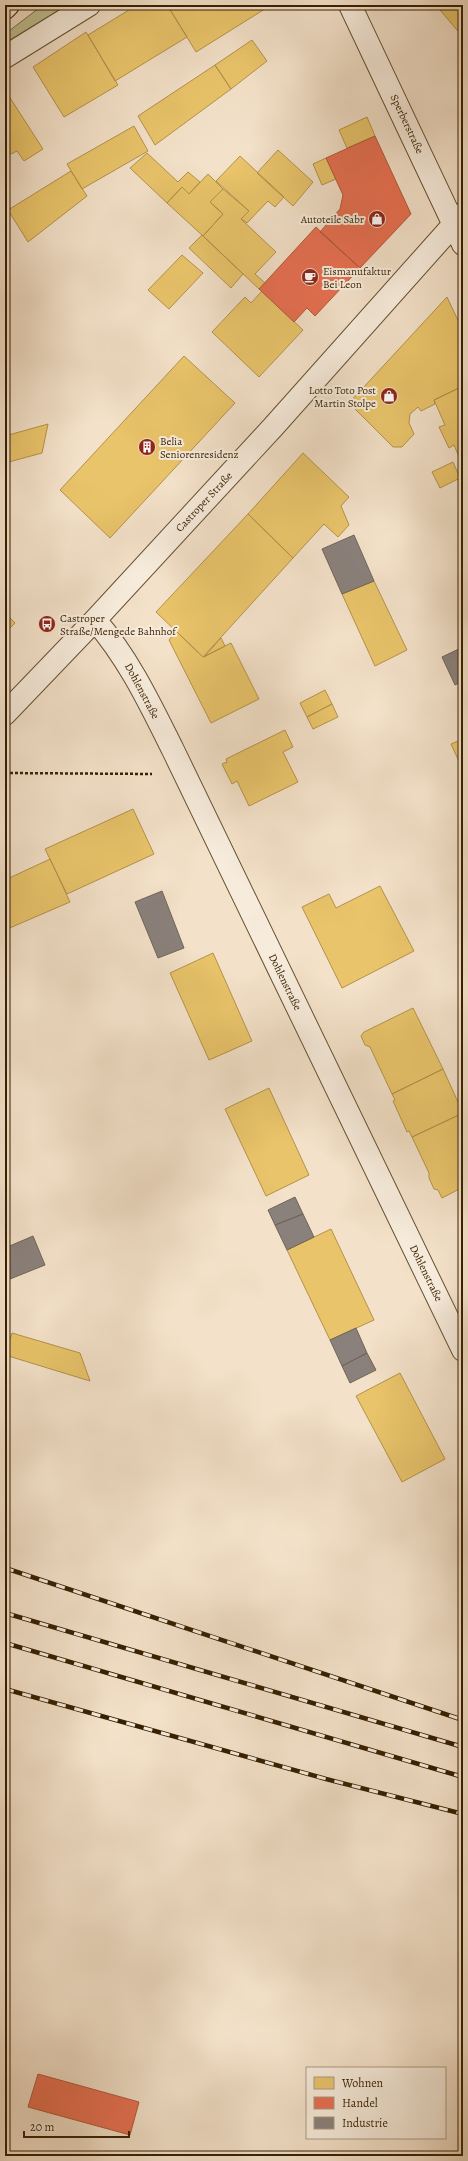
<svg xmlns="http://www.w3.org/2000/svg" width="468" height="2161" viewBox="0 0 468 2161" font-family="Alegreya,serif">
  <style>
    .green { fill: #c0c193; stroke: #7b704a }
    .homes { fill: #e9c46a; stroke: #b3924a }
    .shops { fill: #e76f51; stroke: #b25739 }
    .industry { fill: #8a817c; stroke: #716457 }
    .lines { fill: none; stroke-linecap: round; stroke-linejoin: round }
    .street-casing { stroke: #655032; stroke-width: 24 }
    .secondary-casing { stroke: #361f00; stroke-width: 24 }
    .path { stroke: #361f00; stroke-width: 2.5; stroke-dasharray: 3 2; stroke-linecap: butt }
    .street { stroke: #f7ecdc; stroke-width: 22 }
    .secondary { stroke: #f7ecdc; stroke-width: 22 }
    .rail-casing { stroke: #361f00; stroke-width: 4.5 }
    .rail { stroke: #f7ecdc; stroke-width: 3; stroke-dasharray: 9; stroke-linecap: butt }
    .labels { text-anchor: middle; dominant-baseline: central; stroke-width: 4; stroke-linejoin: round; paint-order: stroke }
    .street-label { font-size: 11px; fill: #361f00; stroke: #f7ecdc }
    .poi-label { font-size: 11px; fill: #361f00; stroke: #f7ecdc; text-anchor: start }
  </style>
  <rect width="100%" height="100%" fill="#f3e1c9"/>
  <filter id="stains"><feTurbulence type="fractalNoise" baseFrequency=".005" numOctaves="4"/><feColorMatrix values="0 0 0 0 .2 0 0 0 0 .09 0 0 0 0 .02 0 0 0 .5 -.17"/></filter>
  <radialGradient id="worn" r=".72"><stop offset=".6" stop-color="#630" stop-opacity="0"/><stop offset="1" stop-color="#630" stop-opacity=".3"/></radialGradient>
  <path class="green" d="M43,5H67L5,43V34Z"/>
  <path class="homes" d="M137,5H167L187,37L115,81L88,35Z
    M171,5H267L268,7L196,52L168,6Z
    M446,5H463V37L440,10Z
    M86,32L118,85L64,117L33,67Z
    M252,40L267,61L231,89L215,65Z
    M215,65L231,89L155,145L138,116Z
    M5,90L43,149L24,161L17,151L11,154L7,149L5,150Z
    M367,117L375,136L347,148L339,130Z
    M134,126L148,151L82,189L67,164Z
    M278,150L313,182L293,206L257,173Z
    M147,153L178,182L188,172L200,182L189,194L182,187L167,203L130,168Z
    M240,156L284,197L275,207L268,201L247,223L241,219L249,211L216,181Z
    M326,158L336,179L322,185L313,164Z
    M71,171L87,196L28,242L8,210Z
    M208,174L223,189L210,202L223,214L203,236L167,203L182,187L189,194Z
    M223,189L249,211L241,219L276,252L255,274L265,283L259,289L203,236L223,214L210,202Z
    M202,235L243,274L231,288L189,248Z
    M182,255L203,273L169,309L148,290Z
    M262,291L303,330L259,377L212,332L245,297L251,303Z
    M447,297L463,331V386L434,400L435,404L421,411L418,407L410,414L409,423L414,434L402,447H393L349,403Z
    M184,356L235,403L110,538L60,490Z
    M463,386V457L460,459L454,445L449,448L439,427L445,425L434,400Z
    M48,424L42,453L5,463V436Z
    M303,453L349,497L341,506L349,525L338,537L324,524L293,558L248,514Z
    M453,462L460,478L440,488L432,472Z
    M248,514L293,558L203,657L156,612Z
    M374,581L407,650L375,666L342,594Z
    M5,613L15,623L6,632L9,635V641L5,645Z
    M176,631L203,657L231,643L259,699L211,723L169,640Z
    M221,638L225,646L204,657Z
    M325,690L332,704L307,717L300,703Z
    M332,704L338,717L313,729L307,717Z
    M285,730L293,747L283,752L298,782L249,806L237,781L232,784L222,764L227,762L226,759Z
    M463,739V770L451,744Z
    M133,809L154,854L67,894L45,849Z
    M50,859L70,902L5,930V880Z
    M380,886L414,951L342,988L302,907L329,894L336,908Z
    M213,953L252,1041L209,1060L170,973Z
    M413,1008L443,1069L392,1094L370,1047L365,1045L361,1036L364,1032Z
    M443,1069L463,1113L412,1137L409,1131L407,1132L393,1101L395,1100L392,1094Z
    M269,1088L309,1175L266,1196L225,1109Z
    M463,1113V1187L442,1198L438,1190L434,1189L429,1178V1173L412,1137Z
    M331,1229L374,1320L330,1340L287,1250Z
    M12,1333L80,1353L90,1381L5,1355Z
    M400,1373L445,1459L402,1482L356,1396Z"/>
  <path class="shops" d="M375,136L411,214L360,268L320,232L340,209L343,195L326,158Z
    M316,227L360,268L315,316L307,308L294,322L259,289Z
    M38,2074L139,2102L130,2135L28,2107Z"/>
  <path class="industry" d="M354,535L374,581L342,594L322,549Z
    M463,647V681L455,685L442,657Z
    M162,891L184,948L158,958L135,902Z
    M295,1197L303,1214L275,1225L268,1210Z
    M303,1214L314,1237L287,1250L275,1225Z
    M33,1236L45,1265L5,1281V1248Z
    M356,1328L367,1353L342,1366L330,1340Z
    M367,1353L376,1370L350,1383L342,1366Z"/>
  <g class="lines">
    <g class="street-casing">
      <path id="street" d="M350,5L463,244
        M5,57L89,5
        M95,620C129,659 150,704 173,750L463,1350
        M5,714L95,620L274,426L463,214"/>
    </g>
    <g class="secondary-casing">
      <path id="secondary" d="M5,8L8,5"/>
    </g>
    <path class="path" d="M5,773L152,774"/>
    <use href="#street" class="street"/>
    <use href="#secondary" class="secondary"/>
    <g class="rail-casing">
      <path id="rail" d="M5,1568L463,1720
        M5,1613L463,1747
        M5,1643L463,1777
        M5,1689L326,1779L463,1814"/>
    </g>
    <use href="#rail" class="rail"/>
  </g>
  <defs>
    <g id="shop-disc" transform="scale(0.9)"><circle r="9.5" fill="#8f2418" stroke="#f7ecdc"/><path d="M-5-2.5h2.3a2.7 3.5 0 0 1 5.4 0H5L5.5 6h-11ZM-1.5-2.5h3a1.5 2.3 0 0 0-3 0Z" fill="#fff"/></g>
    <g id="cafe-disc" transform="scale(0.9)"><circle r="9.5" fill="#8f2418" stroke="#f7ecdc"/><path d="M-5.5-4.5H6V0H3Q3 3.5 0 3.5H-2.5Q-5.5 3.5-5.5 0ZM3-3.2v2h1.7v-2ZM-6 4.5H4V6H-6Z" fill="#fff"/></g>
    <g id="building-disc" transform="scale(0.9)"><circle r="9.5" fill="#8f2418" stroke="#f7ecdc"/><path d="M-4-6H4V6H1V3H-1V6H-4ZM-2.5-4.3h1.7v1.8h-1.7ZM.8-4.3h1.7v1.8H.8ZM-2.5-1h1.7V.8h-1.7ZM.8-1h1.7V.8H.8Z" fill="#fff"/></g>
    <g id="bus-disc" transform="scale(0.9)"><circle r="9.5" fill="#8f2418" stroke="#f7ecdc"/><path d="M-5-6H5V4H4V6H2V4H-2V6H-4V4H-5ZM-3.5-4V0h7V-4ZM-3.5 1.2v1.5H-2V1.2ZM2 1.2v1.5H3.5V1.2Z" fill="#fff"/></g>
  </defs>
  <g fill-rule="evenodd">
    <use href="#shop-disc" x="377" y="219"/>
    <use href="#cafe-disc" x="310" y="277"/>
    <use href="#shop-disc" x="389" y="396"/>
    <use href="#building-disc" x="147" y="447"/>
    <use href="#bus-disc" x="47" y="624"/>
  </g>
  <g class="labels">
    <g class="street-label">
      <text transform="translate(407 124) rotate(65)">Sperberstraße</text>
      <text transform="translate(204 502) rotate(-47)">Castroper Straße</text>
      <text transform="translate(142 691) rotate(62)">Dohlenstraße</text>
      <text transform="translate(285 982) rotate(64)">Dohlenstraße</text>
      <text transform="translate(426 1273) rotate(64)">Dohlenstraße</text>
    </g>
    <g class="poi-label">
      <text x="364" y="219" text-anchor="end">Autoteile Sabr</text>
      <text x="323" y="271">Eismanufaktur<tspan x="323" dy="13">Bei Leon</tspan></text>
      <text x="376" y="390" text-anchor="end">Lotto Toto Post<tspan x="376" dy="13">Martin Stolpe</tspan></text>
      <text x="160" y="441">Belia<tspan x="160" dy="13">Seniorenresidenz</tspan></text>
      <text x="60" y="618">Castroper<tspan x="60" dy="13">Straße/Mengede Bahnhof</tspan></text>
    </g>
  </g>
  <rect width="468" height="2161" fill="none" stroke="#f3e1c9" stroke-width="20"/>
  <rect x="6" y="6" width="456" height="2149" fill="none" stroke="#361f00" stroke-width="2"/>
  <rect x="10" y="10" width="448" height="2141" fill="none" stroke="#361f00"/>
  <rect x="306" y="2067" width="140" height="72" fill="#f7ecdc" stroke="#aa9a84"/>
  <rect x="314" y="2077" width="20" height="12" fill="#e9c46a" stroke="#aa9a84"/>
  <text x="342" y="2087" font-size="12" fill="#361f00">Wohnen</text>
  <rect x="314" y="2097" width="20" height="12" fill="#e76f51" stroke="#aa9a84"/>
  <text x="342" y="2107" font-size="12" fill="#361f00">Handel</text>
  <rect x="314" y="2117" width="20" height="12" fill="#8a817c" stroke="#aa9a84"/>
  <text x="342" y="2127" font-size="12" fill="#361f00">Industrie</text>
  <path d="M24 2131v6h105v-6" fill="none" stroke="#361f00" stroke-width="2"/>
  <text x="30" y="2131" font-size="12" fill="#361f00" stroke="#f7ecdc" stroke-width="3" paint-order="stroke">20 m</text>
  <rect width="100%" height="100%" filter="url(#stains)"/>
  <rect width="100%" height="100%" fill="url(#worn)"/>
</svg>
